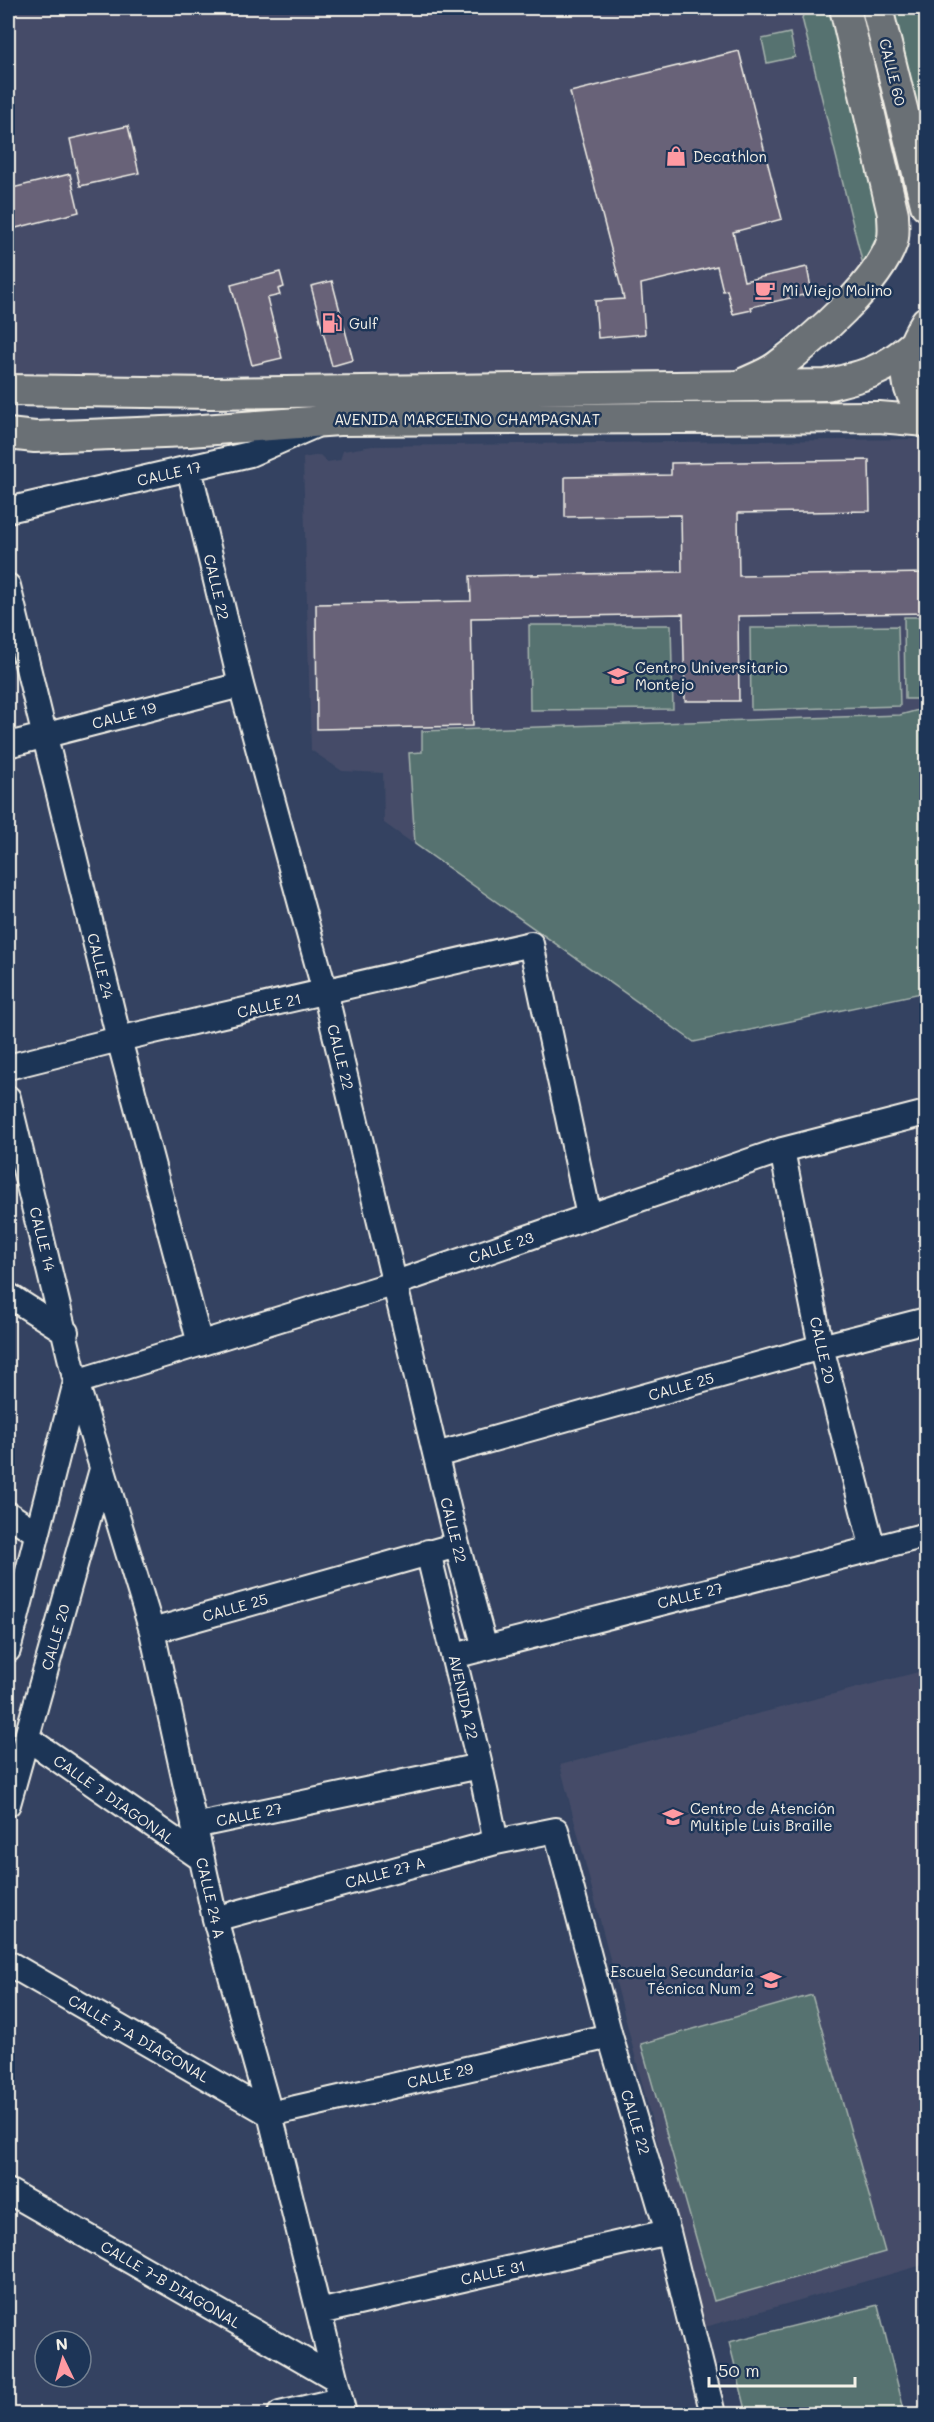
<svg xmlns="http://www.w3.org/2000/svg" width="934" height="2422" viewBox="0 0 934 2422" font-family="Mali,sans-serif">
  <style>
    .built { fill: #444c68 }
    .green { fill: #567270; stroke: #a5b2ac; stroke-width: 1.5 }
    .building { fill: #686278; stroke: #f4f1e8; stroke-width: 1.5 }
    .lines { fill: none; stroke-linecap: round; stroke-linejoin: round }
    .minor-casing { stroke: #f4f1e8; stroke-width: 28 }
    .major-casing { stroke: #f4f1e8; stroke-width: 34 }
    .minor { stroke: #1d3557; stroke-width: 24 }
    .major { stroke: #6b6f75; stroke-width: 30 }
    .labels { text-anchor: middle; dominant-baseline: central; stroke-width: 5; stroke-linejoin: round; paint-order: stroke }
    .street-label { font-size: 15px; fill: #f4f1e8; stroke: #1d3557 }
    .poi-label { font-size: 15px; fill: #f4f1e8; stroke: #1d3557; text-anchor: start }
  </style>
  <rect width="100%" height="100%" fill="#344261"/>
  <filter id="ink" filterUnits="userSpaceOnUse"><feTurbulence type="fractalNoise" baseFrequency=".0167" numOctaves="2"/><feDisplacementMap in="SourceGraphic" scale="12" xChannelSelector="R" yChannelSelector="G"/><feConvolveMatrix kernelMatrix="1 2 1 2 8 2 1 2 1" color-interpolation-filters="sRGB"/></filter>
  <g filter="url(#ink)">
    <path class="built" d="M8,8H803L865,266L846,290L739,373L8,377Z
      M915,439L926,441V991L694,1042L384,823L383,773L342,771L311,750L303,458L320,455L327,462L340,460L343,451L372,446Z
      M926,1670V2264L705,2327L560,1765Z"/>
    <path class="green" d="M806,8H830L881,210L880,230L863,265L802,18Z
      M891,8H926V150Z
      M790,33L795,57L767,63L762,39Z
      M904,617H926V699H905Z
      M529,625H671L673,709L530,710Z
      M898,626L900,706L751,710L750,628Z
      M926,708V992L694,1042L415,844L409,753L422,752V731L900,715Z
      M812,1995L885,2252L714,2301L641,2044Z
      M878,2305L905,2414H747L729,2342Z"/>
    <path class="building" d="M739,51L782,219L733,232L744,281L807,267L812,293L751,307L752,310L733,314L727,290L723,291L717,266L641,284L645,334L598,338L595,301L624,299L570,92Z
      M128,126L139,173L80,186L70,139Z
      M70,174L79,212L8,230V189Z
      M280,272L284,287L278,289L280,295L267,298L282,358L252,365L231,285Z
      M332,281L353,360L332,366L311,286Z
      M869,460L870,511L738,513L739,576L927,573V613L738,616L739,701H685L683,614L471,618L473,726L317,729L316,604L471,601L470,576L682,572L681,515L565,517V477L671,475V463Z"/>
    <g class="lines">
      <g class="minor-casing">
        <path id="minor" d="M189,468L241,685L325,992L457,1545L485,1648
          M8,510L250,454L314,426
          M8,586L119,1039L200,1344
          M8,745L241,685
          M8,1067L119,1039L531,944L589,1216
          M8,1098L76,1382L152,1631L215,1919L270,2114L344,2414
          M782,1150L821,1347L873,1549
          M8,1295L66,1332
          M76,1382L396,1283L782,1150L926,1113
          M436,1455L821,1347L926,1320
          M8,1514L37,1533
          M428,1552L480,1766L496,1842
          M152,1631L457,1545
          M8,1650L76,1382
          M454,1656L926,1535
          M27,1738L202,1859
          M8,1804L102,1469
          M194,1826L480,1766
          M215,1919L496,1842L556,1830L610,2036L668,2232L713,2414
          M8,1963L270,2114L610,2036
          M8,2191L335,2378
          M319,2312L668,2232
          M280,2414L340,2400"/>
      </g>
      <g class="major-casing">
        <path id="major" d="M877,8L926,205
          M926,322C907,352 897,385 926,413
          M745,383C756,378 769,373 778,366C814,339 878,284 892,242C895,233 893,223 893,214L845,8
          M8,390L212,393L826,385C863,376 883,372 912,346
          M8,434L35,437L189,431L339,420L879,417L926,421"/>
      </g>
      <use href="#minor" class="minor"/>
      <use href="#major" class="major"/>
    </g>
  </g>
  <defs>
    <g id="shop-bare" transform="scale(1.62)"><path d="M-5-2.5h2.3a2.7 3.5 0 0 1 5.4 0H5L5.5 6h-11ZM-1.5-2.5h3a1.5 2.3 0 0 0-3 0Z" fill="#ff9aa2" stroke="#1d3557" stroke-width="2.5" paint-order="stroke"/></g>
    <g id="cafe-bare" transform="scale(1.62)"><path d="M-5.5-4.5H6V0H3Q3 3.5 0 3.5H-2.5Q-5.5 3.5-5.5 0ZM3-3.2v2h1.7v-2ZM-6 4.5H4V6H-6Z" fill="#ff9aa2" stroke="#1d3557" stroke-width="2.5" paint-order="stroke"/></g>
    <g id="fuel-bare" transform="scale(1.62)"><path d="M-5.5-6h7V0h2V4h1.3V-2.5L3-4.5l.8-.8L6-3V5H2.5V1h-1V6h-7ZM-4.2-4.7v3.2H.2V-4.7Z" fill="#ff9aa2" stroke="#1d3557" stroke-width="2.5" paint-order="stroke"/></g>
    <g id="school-bare" transform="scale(1.62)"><path d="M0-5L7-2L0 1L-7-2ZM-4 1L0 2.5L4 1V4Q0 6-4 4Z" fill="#ff9aa2" stroke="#1d3557" stroke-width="2.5" paint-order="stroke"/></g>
  </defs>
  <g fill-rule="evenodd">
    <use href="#shop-bare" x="676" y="156"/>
    <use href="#cafe-bare" x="765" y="290"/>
    <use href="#fuel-bare" x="332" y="323"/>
    <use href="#school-bare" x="618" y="676"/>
    <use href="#school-bare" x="673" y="1817"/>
    <use href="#school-bare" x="771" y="1980"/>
  </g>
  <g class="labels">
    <g class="street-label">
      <text transform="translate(893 72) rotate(76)">CALLE 60</text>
      <text x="467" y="419">AVENIDA MARCELINO CHAMPAGNAT</text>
      <text transform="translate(169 473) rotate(-13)">CALLE 17</text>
      <text transform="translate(217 587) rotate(77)">CALLE 22</text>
      <text transform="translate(124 715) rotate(-15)">CALLE 19</text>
      <text transform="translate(101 966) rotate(76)">CALLE 24</text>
      <text transform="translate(269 1005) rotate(-13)">CALLE 21</text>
      <text transform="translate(341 1057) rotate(76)">CALLE 22</text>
      <text transform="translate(43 1239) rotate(76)">CALLE 14</text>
      <text transform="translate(501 1247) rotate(-19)">CALLE 23</text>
      <text transform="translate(823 1350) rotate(77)">CALLE 20</text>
      <text transform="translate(681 1386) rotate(-16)">CALLE 25</text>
      <text transform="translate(454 1530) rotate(76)">CALLE 22</text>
      <text transform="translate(690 1595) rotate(-14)">CALLE 27</text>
      <text transform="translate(235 1607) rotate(-16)">CALLE 25</text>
      <text transform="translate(55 1637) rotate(-74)">CALLE 20</text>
      <text transform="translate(464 1697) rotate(77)">AVENIDA 22</text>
      <text transform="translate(114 1799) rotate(35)">CALLE 7 DIAGONAL</text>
      <text transform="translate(249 1814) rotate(-12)">CALLE 27</text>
      <text transform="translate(385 1872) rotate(-15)">CALLE 27 A</text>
      <text transform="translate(211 1898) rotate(77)">CALLE 24 A</text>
      <text transform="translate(139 2038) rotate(30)">CALLE 7-A DIAGONAL</text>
      <text transform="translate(440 2075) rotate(-13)">CALLE 29</text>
      <text transform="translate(636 2122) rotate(73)">CALLE 22</text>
      <text transform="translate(493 2272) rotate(-13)">CALLE 31</text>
      <text transform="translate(171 2284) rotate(30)">CALLE 7-B DIAGONAL</text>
    </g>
    <g class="poi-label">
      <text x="693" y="156">Decathlon</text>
      <text x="782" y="290">Mi Viejo Molino</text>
      <text x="349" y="323">Gulf</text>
      <text x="635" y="667">Centro Universitario<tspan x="635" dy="17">Montejo</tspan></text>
      <text x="690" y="1808">Centro de Atención<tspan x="690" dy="17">Multiple Luis Braille</tspan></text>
      <text x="754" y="1971" text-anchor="end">Escuela Secundaria<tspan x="754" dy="17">Técnica Num 2</tspan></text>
    </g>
  </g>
  <rect width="934" height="2422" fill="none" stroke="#1d3557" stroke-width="30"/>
  <rect x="15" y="15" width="904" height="2392" fill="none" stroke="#f4f1e8" stroke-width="2" filter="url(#ink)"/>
  <g transform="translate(63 2359) rotate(355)"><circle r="28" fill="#1d3557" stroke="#738091" stroke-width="1.5"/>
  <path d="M0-4.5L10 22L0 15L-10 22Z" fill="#ff9aa2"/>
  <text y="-9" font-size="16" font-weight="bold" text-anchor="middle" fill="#f4f1e8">N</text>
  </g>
  <path d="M709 2377v9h146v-9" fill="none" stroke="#f4f1e8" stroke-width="3"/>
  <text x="718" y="2377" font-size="18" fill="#f4f1e8" stroke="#1d3557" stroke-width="4.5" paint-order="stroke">50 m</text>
</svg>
